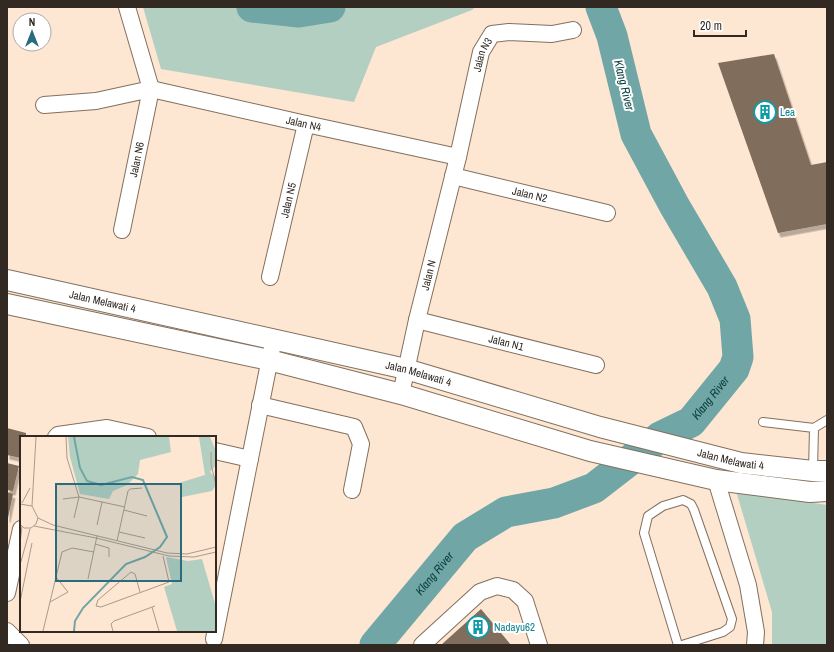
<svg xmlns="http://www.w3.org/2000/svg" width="834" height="652" viewBox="0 0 834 652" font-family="'Archivo Narrow',sans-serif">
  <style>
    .green { fill: #b3cfc1 }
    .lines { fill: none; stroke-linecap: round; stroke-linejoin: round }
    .river { stroke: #70a6a6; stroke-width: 31 }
    .building { fill: #816d5b; filter: url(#shadow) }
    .service-casing { stroke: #83705e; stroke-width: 10 }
    .minor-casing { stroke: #83705e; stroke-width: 18 }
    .tertiary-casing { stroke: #83705e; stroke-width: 22 }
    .service { stroke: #fff; stroke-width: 8 }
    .minor { stroke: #fff; stroke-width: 16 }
    .tertiary { stroke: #fff; stroke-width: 20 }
    .labels { text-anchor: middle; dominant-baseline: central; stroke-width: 4; stroke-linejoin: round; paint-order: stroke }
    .street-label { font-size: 11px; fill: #312922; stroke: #fff }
    .culture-label { font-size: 11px; fill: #0d838f; stroke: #fff; text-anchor: start }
    .water-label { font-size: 12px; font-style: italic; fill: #0c4041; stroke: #fff }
    .inset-river { fill: none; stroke: #70a6a6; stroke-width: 2 }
    .inset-road { fill: none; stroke: #ab9a8c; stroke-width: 1 }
    .view { fill: #2a6b7e; fill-opacity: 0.15; stroke: #2a6b7e; stroke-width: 2 }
    .inset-edge { fill: none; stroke: #312922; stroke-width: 2 }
  </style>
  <defs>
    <filter id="shadow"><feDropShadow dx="2.5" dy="4.5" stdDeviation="0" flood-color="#0004"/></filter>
  </defs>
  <rect width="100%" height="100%" fill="#fde6d2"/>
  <path class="green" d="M143,7H475L472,10L376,47L354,102L161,69Z
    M736,491L827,505V645H772V612Z"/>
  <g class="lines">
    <g class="river">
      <path d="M252,7L299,12L330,7"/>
      <path id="s1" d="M375,645L465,537L506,512L554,503L594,488L660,437L691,422L734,369L738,357L735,319L722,287L674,205L636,134L612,36L601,7"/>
    </g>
  </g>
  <path class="building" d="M774,54L811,165L827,162V224L778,233L718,63Z
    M7,428L26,433V437H21V458L7,455Z
    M7,463L19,466L13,491L7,490Z
    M7,492L13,494L8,518H7Z
    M481,609L511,645H441Z"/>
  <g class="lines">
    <g class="service-casing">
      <path id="service" d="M763,422L814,428L827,420
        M813,471L814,428
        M678,645L644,533L648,516L663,506L683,500L691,504L694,510L732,619L730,627L723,632L682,645"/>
    </g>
    <g class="minor-casing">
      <g id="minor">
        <path id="s2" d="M44,105L96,101L151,89L306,124L458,157"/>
        <path id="s3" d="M453,176L607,213"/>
        <path id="s4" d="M122,230L151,89L127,7"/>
        <path id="s5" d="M270,277L306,124"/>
        <path id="s6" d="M417,320L596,365"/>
        <path id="s7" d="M401,394L417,320L458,157L481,52L492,34L509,32L552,34L573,30"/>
        <path d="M260,405L354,427L361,444L352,490"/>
        <path d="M56,437L58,435L107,428L148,437"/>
        <path d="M215,451L250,459"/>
        <path d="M716,480L748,585L756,632L755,645"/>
        <path d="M7,593L21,529"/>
        <path d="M7,631L21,645"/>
        <path d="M214,639L274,338"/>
        <path d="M422,645L480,592L497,586L513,590L525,601L539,645"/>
      </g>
    </g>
    <g class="tertiary-casing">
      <g id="tertiary">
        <path id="s8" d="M7,280L406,369L600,427L741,463L813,471H827"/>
        <path d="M7,304L269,360L401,394L590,451L716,480L810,492L827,491"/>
      </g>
    </g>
    <use href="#service" class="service"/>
    <use href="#minor" class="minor"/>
    <use href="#tertiary" class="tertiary"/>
  </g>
  <defs>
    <g id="building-ring" transform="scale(1.15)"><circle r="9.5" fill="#fff" stroke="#0f9aa8" stroke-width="1.5"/><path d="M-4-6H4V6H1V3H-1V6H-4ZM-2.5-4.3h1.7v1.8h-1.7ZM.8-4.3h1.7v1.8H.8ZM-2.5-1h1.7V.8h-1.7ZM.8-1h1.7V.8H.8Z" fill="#0f9aa8"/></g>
  </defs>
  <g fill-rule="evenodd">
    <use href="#building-ring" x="765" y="112"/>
    <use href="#building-ring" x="478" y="627"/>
  </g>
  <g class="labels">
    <g class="street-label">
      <text stroke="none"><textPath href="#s7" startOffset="349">Jalan N3</textPath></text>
      <text stroke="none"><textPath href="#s2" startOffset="265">Jalan N4</textPath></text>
      <text stroke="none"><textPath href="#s4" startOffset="72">Jalan N6</textPath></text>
      <text stroke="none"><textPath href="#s3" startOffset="79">Jalan N2</textPath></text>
      <text stroke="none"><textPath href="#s5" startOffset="79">Jalan N5</textPath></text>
      <text stroke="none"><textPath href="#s7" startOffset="122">Jalan N</textPath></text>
      <text stroke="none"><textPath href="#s8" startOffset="98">Jalan Melawati 4</textPath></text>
      <text stroke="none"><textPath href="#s6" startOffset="92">Jalan N1</textPath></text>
      <text stroke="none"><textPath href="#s8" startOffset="422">Jalan Melawati 4</textPath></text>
      <text stroke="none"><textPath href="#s8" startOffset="746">Jalan Melawati 4</textPath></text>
    </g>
    <g class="culture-label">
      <text x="780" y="112">Lea</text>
      <text x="494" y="627">Nadayu62</text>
    </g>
    <g class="water-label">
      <text transform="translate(624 85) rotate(76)">Klang River</text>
      <text stroke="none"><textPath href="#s1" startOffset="429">Klang River</textPath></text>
      <text stroke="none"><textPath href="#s1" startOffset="93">Klang River</textPath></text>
    </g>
  </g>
  <g transform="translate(20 436)">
    <rect width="196" height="196" fill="#fde6d2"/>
    <path d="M48,1H149L151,16L120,24L118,38L107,49L93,55L89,63L60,58L50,21ZM179,1H190L196,15V29L190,36L196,42V49L192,55L162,61L159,47L185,39ZM146,121L168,125L182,123L196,171V195H157L144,151L152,148Z" fill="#b3cfc1"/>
    <path class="inset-river" d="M54,195L55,185L63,172L106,128L125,121L140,111L147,101L123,44L112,41L81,49L67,45L60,32L54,1"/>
    <path class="inset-road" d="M46,1L47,22L59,61L54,82M191,16V28L196,49M43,63L59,61L105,71M2,67L10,52M0,68L12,70L18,82L16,88L11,92H4L0,88M12,70L16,1M104,74L127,80M18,82L33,89L147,117L167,118L196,111M77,89L82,66M14,90L76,102L149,120L174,121L196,116M99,96L125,102M97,105L108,55L110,53L122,52M0,108L2,90M75,108L89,112V121M0,129L10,93M68,143L77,100M120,156L115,138L111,136L78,164L76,170L81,171L149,146L143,120M0,166L12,107M30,166L48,156L36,141M132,171L139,195M23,195L42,116L52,112L74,116M93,195L91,188L94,185L135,170"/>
    <path class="view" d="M36,48H161V145H36Z"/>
    <rect width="196" height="196" class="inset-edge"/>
  </g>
  <rect width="834" height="652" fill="none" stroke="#312922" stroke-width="16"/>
  <g transform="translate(32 32)"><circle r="19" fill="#ffffff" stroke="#ada9a7"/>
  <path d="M0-3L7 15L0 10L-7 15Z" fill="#2a6b7e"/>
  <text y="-6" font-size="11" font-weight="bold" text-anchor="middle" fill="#312922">N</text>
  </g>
  <path d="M694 30v6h52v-6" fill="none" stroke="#312922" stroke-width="2"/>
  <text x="700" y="30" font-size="12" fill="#312922" stroke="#ffffff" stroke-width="3" paint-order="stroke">20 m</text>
</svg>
